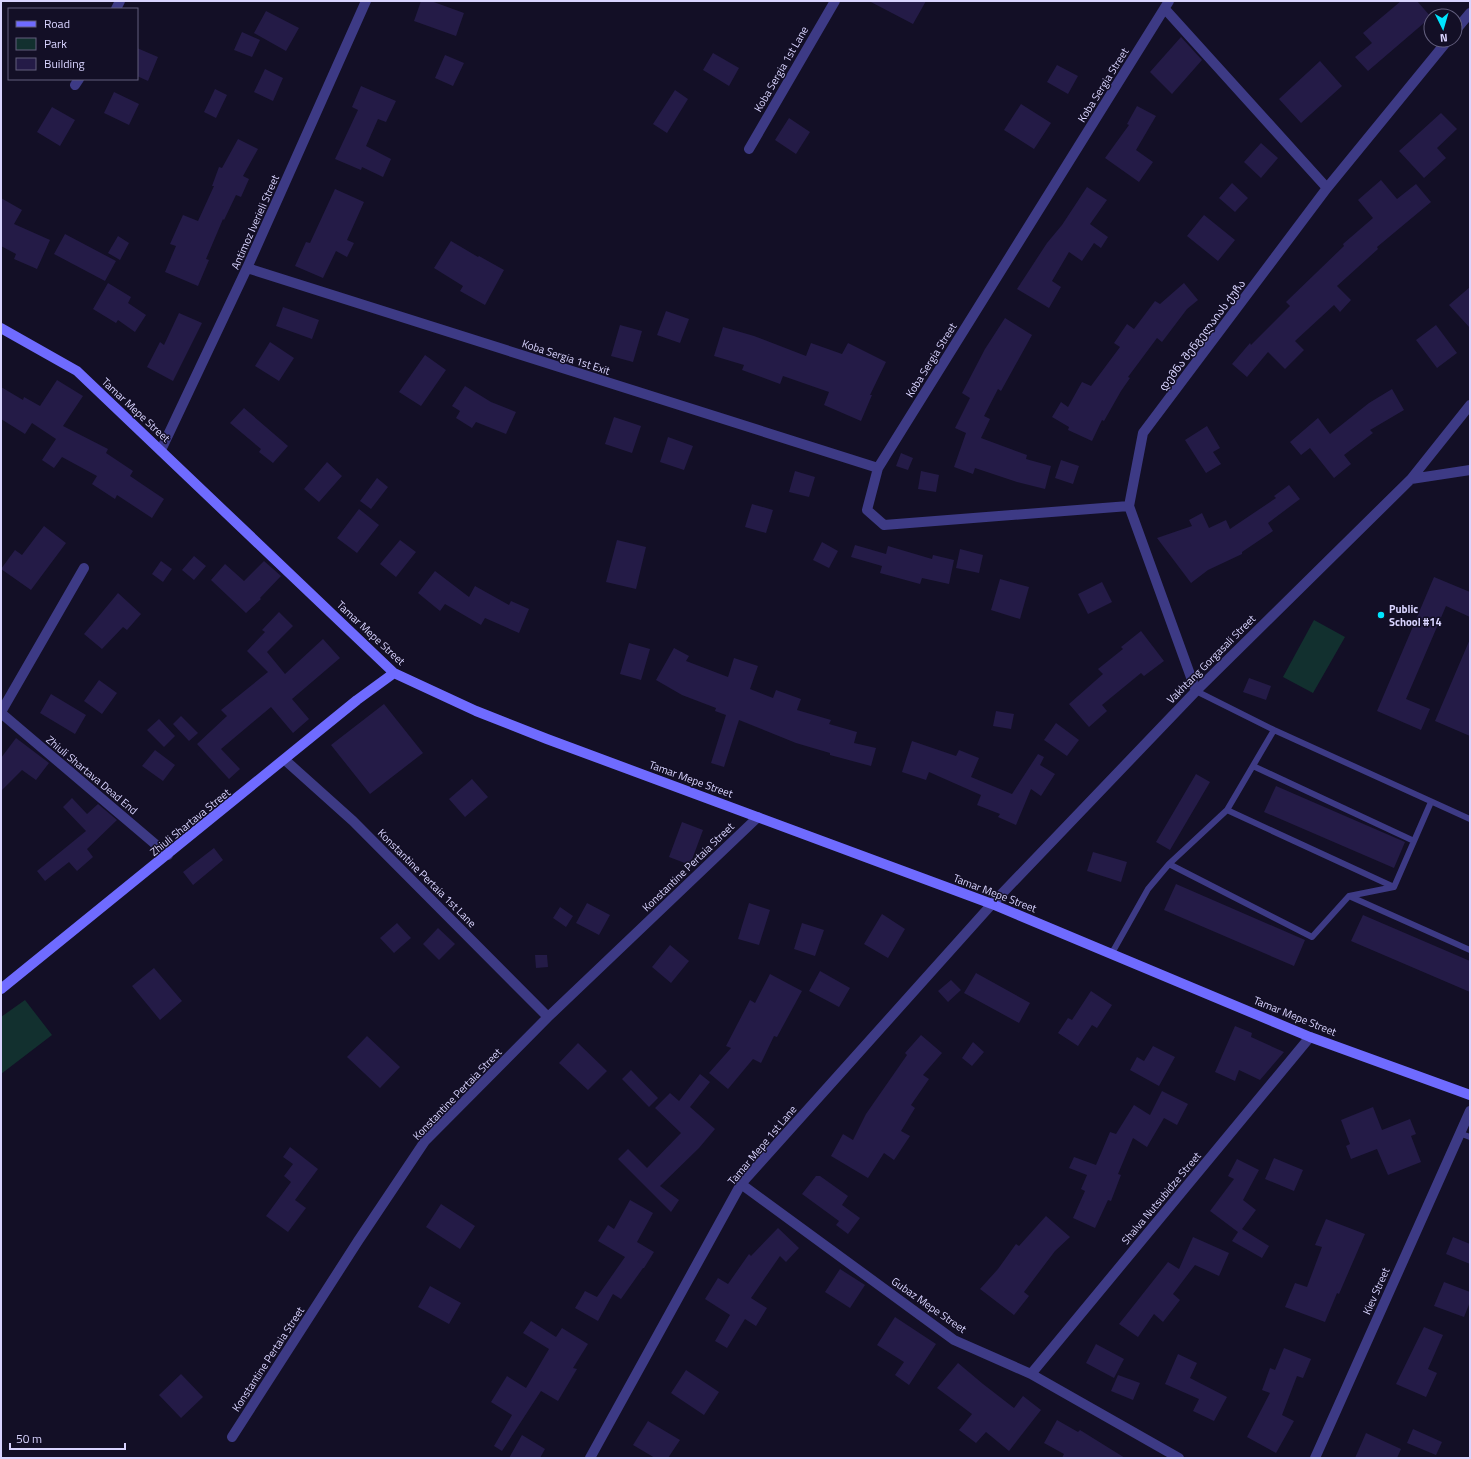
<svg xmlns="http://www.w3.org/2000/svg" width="1471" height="1459" viewBox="0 0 1471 1459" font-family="'Titillium Web','Noto Sans Georgian',sans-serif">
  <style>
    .green { fill: #12302f }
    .building { fill: #241b47 }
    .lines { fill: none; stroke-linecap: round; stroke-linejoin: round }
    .lane { stroke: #3d3a85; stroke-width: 6 }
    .street { stroke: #3d3a85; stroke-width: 10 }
    .secondary { stroke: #6f6bff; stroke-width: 10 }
    .poi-dot { fill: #00e5ff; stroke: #130f26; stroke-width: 1.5 }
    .labels { text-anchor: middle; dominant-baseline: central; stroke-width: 3; stroke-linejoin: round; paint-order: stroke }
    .street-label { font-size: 11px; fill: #d9d4ff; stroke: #130f26 }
    .poi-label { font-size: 11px; font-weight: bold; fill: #d9d4ff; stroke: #130f26; text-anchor: start }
  </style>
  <rect width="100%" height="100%" fill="#130f26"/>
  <path class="green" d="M1314,620L1345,637L1313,693L1283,677Z
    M25,1000L52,1035L1,1074V1017Z"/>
  <path class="building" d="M421,1H431L464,13L456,36L414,21Z
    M869,1H926L913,24Z
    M1401,1H1417L1431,17L1368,71L1355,57L1372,43L1363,33Z
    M266,11L299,28L286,51L254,33Z
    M242,32L260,40L252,57L234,50Z
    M1181,37L1202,60L1172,94L1150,72Z
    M137,48L158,57L148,81L137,76Z
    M713,53L739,68L729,86L703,70Z
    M445,55L464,63L453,86L435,78Z
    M1320,61L1342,86L1301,123L1279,99Z
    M1057,65L1078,76L1068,94L1047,82Z
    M265,69L283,78L273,101L254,92Z
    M361,86L396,101L386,122L378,119L366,146L391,159L383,177L362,167L361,170L335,159L358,110L352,107Z
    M215,89L227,95L216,118L204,112Z
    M675,90L688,99L667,133L653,124Z
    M114,92L139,104L129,125L104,113Z
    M1021,104L1051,123L1034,149L1004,130Z
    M1137,106L1156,116L1136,150L1153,162L1139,182L1105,158L1129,125L1127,124Z
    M52,107L75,120L60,146L37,132Z
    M1441,113L1457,129L1437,148L1446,158L1424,178L1399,151Z
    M789,118L810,132L796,154L775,140Z
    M238,139L258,149L243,176L249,179L241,197L236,195L224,220L223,219L206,259L209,260L198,286L165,272L176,246L170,244L183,215L198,221L214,186H212L219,167L222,168Z
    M1261,143L1278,158L1261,178L1244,162Z
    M1381,180L1397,199L1416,184L1431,202L1377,247L1378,249L1337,286L1351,300L1340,312L1334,305L1295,341L1304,350L1285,369L1268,352L1247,377L1232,364L1250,343L1251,345L1290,306L1286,302L1344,246L1343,244L1373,218L1358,200Z
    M1232,183L1248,198L1235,212L1219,198Z
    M1087,187L1107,200L1090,224L1108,237L1101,248L1094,243L1082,261L1069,252L1052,281L1061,287L1049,308L1017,289L1047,243L1062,225Z
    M335,189L364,202L347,240L354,243L347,257L336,251L323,278L295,266L306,242L310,243Z
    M1,198L22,210L14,224L50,240L37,269L14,259L16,254L1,246Z
    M1204,215L1235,240L1218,261L1187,236Z
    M65,234L116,261L105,281L54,254Z
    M118,236L129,243L120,260L108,253Z
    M451,241L478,257L479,256L504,270L485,305L460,291L463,286L434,268Z
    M108,283L131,297L128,303L146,315L135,332L118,320L116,323L93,309Z
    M1184,283L1198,300L1187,309L1162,342L1157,338L1128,377L1130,378L1121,391L1104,421L1102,420L1092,441L1068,430L1069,427L1052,417L1061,402L1068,407L1082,382L1091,386L1120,347L1114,343L1127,324L1134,329L1155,301L1160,304Z
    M1470,287V328L1449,305Z
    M283,307L319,320L312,339L276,326Z
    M666,311L689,319L680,343L657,335Z
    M179,313L202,323L173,381L147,367L160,342L164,345Z
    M1005,318L1032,335L1001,391L998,389L984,416L990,419L981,438L1027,455L1026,459L1051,466L1045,489L1017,482L975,468L973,474L954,467L966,433L955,428L970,398L962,393L985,349Z
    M620,325L642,331L633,362L611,356Z
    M1436,325L1457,353L1437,368L1416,340Z
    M723,327L754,336L806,356L811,343L842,354L848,343L886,362L870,395H872L861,421L824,405L829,392L783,376L780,384L742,370L744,365L714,356Z
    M270,342L294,358L279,381L255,366Z
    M425,355L446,370L421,406L399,392Z
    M57,380L83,396L63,426L108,449L106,453L133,471L130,476L164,499L152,518L117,495L115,499L92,484L97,476L62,457L54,468L42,460L56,439L32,423L25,434L1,419V387L23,400L24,397L40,406Z
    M465,386L491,402L516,412L506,434L476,422L472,428L456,418L460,411L452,406Z
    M1392,389L1404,410L1370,430L1373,433L1344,455L1351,464L1334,478L1310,448L1301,455L1290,442L1318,418L1330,434L1369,403Z
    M244,408L288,446L273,463L259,452L261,449L230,423Z
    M614,417L641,426L632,453L605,444Z
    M1207,426L1220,448L1213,452L1221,464L1206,473L1185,440Z
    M668,437L693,446L684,470L660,462Z
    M901,453L913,458L908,470L896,466Z
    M1061,460L1079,466L1073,484L1055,478Z
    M327,462L342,476L319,502L304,489Z
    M795,471L815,477L809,497L789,492Z
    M921,471L939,475L936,492L918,489Z
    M377,478L388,487L371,509L360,501Z
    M1289,485L1300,499L1268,523L1273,531L1242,552V554L1208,570L1191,583L1157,538L1192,526L1189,520L1202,513L1209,528L1226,520L1230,529L1276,498L1274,496Z
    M752,504L773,510L766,533L745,527Z
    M359,509L379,525L357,553L337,538Z
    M44,526L66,543L31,590L1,569L15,550L22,555Z
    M400,540L416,552L396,577L380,564Z
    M617,540L646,547L636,589L606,582Z
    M822,542L838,551L829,568L813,560Z
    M855,545L886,554L888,546L932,559L933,555L954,560L949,584L922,578L920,584L880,573L882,566L851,557Z
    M960,549L983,555L979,573L956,568Z
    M194,556L206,566L194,580L182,570Z
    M161,561L172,569L163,582L152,574Z
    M264,561L281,576L260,598L261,599L246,613L211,580L225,564L244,581Z
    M435,571L469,597L475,586L509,605L511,601L529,609L519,633L485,618L481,625L445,604L440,611L418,593Z
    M1434,577L1470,592V617L1446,606L1406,699L1430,709L1421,730L1377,711Z
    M1000,579L1029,587L1020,619L991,610Z
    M1102,582L1112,602L1088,614L1078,594Z
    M118,593L141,614L127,630L123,627L102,649L84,634Z
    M279,612L293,626L267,652L285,674L323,639L340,658L292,699L309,719L293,733L271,707L221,749L240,769L229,779L197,744L227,716L221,710L268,672L247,651L265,632L262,630Z
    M1141,631L1164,661L1144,676L1141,673L1102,705L1107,711L1089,727L1069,704L1103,674L1098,669L1123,649L1121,647Z
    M1470,639V736L1435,721Z
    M629,643L650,649L641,680L620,674Z
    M674,648L689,656L686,661L728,677L734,658L758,666L750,689L773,698L776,690L801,699L797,710L831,720L829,724L857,732L854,743L876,748L871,766L830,755V753L796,743L739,720L724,767L711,763L726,715L715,711L716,708L682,695L656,680Z
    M1249,678L1271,686L1266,700L1243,692Z
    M99,680L117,693L102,714L84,701Z
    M51,694L86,715L75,734L40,713Z
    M384,704L423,753L370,794L331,745Z
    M996,711L1014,714L1011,729L993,726Z
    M181,716L198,733L189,741L173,724Z
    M159,719L175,736L164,747L147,730Z
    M1056,723L1079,740L1067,756L1044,740Z
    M16,738L49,763L36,780L22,770L1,791V758Z
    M912,741L956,756L959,750L979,758L971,777L1012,794L1038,754L1044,757L1040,765L1055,774L1041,796L1031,789L1016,825L998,817L1000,814L977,805L981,795L929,772L926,780L902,772Z
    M155,750L175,765L163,781L142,766Z
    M1196,774L1210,782L1170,850L1156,842Z
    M472,779L488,797L465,817L449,799Z
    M1276,786L1405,842L1394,868L1264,812Z
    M72,798L87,814L98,804L117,820L87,849L93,857L77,871L69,862L45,881L37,871L86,831L63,807Z
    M682,822L703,830L690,865L669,857Z
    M214,848L223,860L193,885L183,872Z
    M1093,852L1127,862L1121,882L1087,871Z
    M1176,884L1305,940L1294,966L1164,910Z
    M587,903L610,915L599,935L576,923Z
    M749,903L770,910L759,945L738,939Z
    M560,907L573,916L566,927L553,918Z
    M882,914L905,929L888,958L864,944Z
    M1363,915L1470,961V992L1351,941Z
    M397,923L411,938L394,953L380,938Z
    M802,923L824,930L815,956L794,949Z
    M438,928L455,944L439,960L423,944Z
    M670,945L689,961L671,983L652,967Z
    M535,955H547L548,967L536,968Z
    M154,968L182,1001L160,1020L132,986Z
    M820,971L850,988L839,1007L809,991Z
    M976,973L1030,1003L1019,1023L964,993Z
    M770,974L802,991L777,1037L774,1036L761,1063L753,1059L728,1089L709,1073L731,1048L726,1046L750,1000L755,1003Z
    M951,980L961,990L948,1002L938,991Z
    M1091,991L1112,1005L1097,1028L1092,1025L1078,1046L1058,1033L1068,1018L1072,1020Z
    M1235,1026L1252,1033L1251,1037L1284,1052L1260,1080L1239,1070L1235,1081L1215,1072Z
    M921,1035L942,1053L923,1075L929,1079L911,1105L915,1108L901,1131L910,1136L894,1160L884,1153L868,1178L831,1156L843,1134L853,1140L866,1114L907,1055L905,1053Z
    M367,1036L400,1067L380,1088L347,1057Z
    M973,1042L984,1052L972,1066L962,1058Z
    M578,1043L607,1071L588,1090L559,1063Z
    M1153,1046L1175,1057L1159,1086L1130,1070L1137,1057L1144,1061Z
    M631,1070L658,1098L649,1107L622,1079Z
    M700,1074L710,1082L690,1107L715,1129L699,1148L660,1186L679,1200L671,1212L618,1159L628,1149L647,1168L681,1133L655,1108L670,1093L679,1101Z
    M1162,1091L1188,1104L1177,1125L1164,1118L1147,1147L1133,1138L1118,1174L1121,1175L1111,1201L1108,1200L1095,1228L1073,1218L1085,1191L1081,1189L1087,1175L1069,1168L1074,1157L1096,1165L1110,1132L1116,1134L1134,1105L1150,1115Z
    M1373,1107L1382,1130L1410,1119L1416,1134L1411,1136L1421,1162L1388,1175L1377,1149L1351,1159L1346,1146L1350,1144L1341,1120Z
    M290,1147L318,1169L295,1200L306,1208L288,1232L266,1216L291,1182L284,1176L293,1164L283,1157Z
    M1274,1158L1303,1170L1294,1191L1265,1179Z
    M1237,1159L1259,1170L1243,1200L1256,1210L1242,1229L1269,1246L1262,1258L1232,1241L1238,1232L1210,1211L1234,1179L1228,1176Z
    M816,1176H820L848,1196L842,1205L860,1218L848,1234L836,1225L839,1221L802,1194Z
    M630,1200L653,1213L637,1242L654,1252L644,1268H643L621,1299L613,1294L598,1321L575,1308L585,1291L597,1297L625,1257L598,1241L608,1225L614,1229Z
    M441,1204L475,1226L460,1249L426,1227Z
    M1046,1216L1070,1237L1055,1251L1024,1292L1029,1296L1014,1315L980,1289L998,1269L1016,1244L1019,1246Z
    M1326,1219L1365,1234L1339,1294L1337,1293L1325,1322L1285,1307L1295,1283L1307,1287L1322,1247L1315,1245Z
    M778,1228L799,1248L786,1262L780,1256L751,1298L767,1308L756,1326L745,1319L727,1348L715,1341L730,1315L705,1299L718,1278L728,1284L749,1254L751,1256Z
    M1193,1237L1229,1253L1219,1276L1195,1265L1173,1294L1180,1300L1163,1322L1154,1314L1138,1337L1119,1324L1168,1262L1179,1269Z
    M1453,1237L1470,1244V1264L1446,1254Z
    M840,1269L865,1285L850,1308L825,1292Z
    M1444,1282L1470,1292V1302L1464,1317L1434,1306Z
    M430,1286L461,1303L449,1324L418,1307Z
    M895,1317L936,1344L909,1385L895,1375L904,1362L877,1345Z
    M531,1321L556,1337L562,1328L588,1344L573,1368L577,1369L558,1401L541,1391L502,1451L494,1446L512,1415L491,1402L507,1376L526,1388L549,1349L523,1333Z
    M1424,1327L1443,1335L1428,1369L1437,1373L1426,1397L1396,1384Z
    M1096,1344L1124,1359L1114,1378L1086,1363Z
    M1284,1348L1311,1359L1303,1378L1297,1376L1282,1415L1294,1421L1276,1453L1247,1437L1270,1393L1262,1390L1270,1368L1275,1370Z
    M1178,1354L1197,1363L1190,1378L1227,1397L1214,1421L1193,1411L1199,1399L1165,1384Z
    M958,1363L983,1384L1014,1408L1023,1396L1041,1410L1009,1451L986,1432L976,1443L959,1430L972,1414L937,1388Z
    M686,1370L719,1392L704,1415L671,1393Z
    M181,1374L203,1397L181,1418L159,1395Z
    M1118,1375L1140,1383L1133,1400L1111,1391Z
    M1057,1420L1078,1432L1080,1430L1125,1458H1062L1064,1454L1044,1443Z
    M648,1421L680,1440L668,1458H655L633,1445Z
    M1413,1429L1442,1442L1436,1455L1407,1443Z
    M1366,1433L1401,1449L1397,1458H1355Z
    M522,1435L545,1449L540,1458H509Z"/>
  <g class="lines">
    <path class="lane" d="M1196,691L1274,730L1470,819
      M1253,766L1414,841
      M1227,810L1394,887
      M1169,864L1312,937L1349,896L1394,887L1431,802
      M1349,896L1470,950
      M1112,953L1148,889L1169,864L1227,810L1274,730
      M1459,1133L1470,1137"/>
    <path class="street" d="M116,9L120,1
      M1165,9L1327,188
      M1455,31L1470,13
      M75,85L79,79
      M749,149L835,1
      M247,268L878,468
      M161,450L247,268L366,1
      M1411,479L1470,405
      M1129,506L884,525L867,510L878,468L1169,1
      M1196,691L1129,506L1143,433L1327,188L1448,40
      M1,712L84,568
      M1,713L168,855
      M285,760L353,821L548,1017
      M741,1184L954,1340L1031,1374L1179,1458
      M1031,1374L1310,1037
      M232,1437L358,1241L425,1141L548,1017L758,817
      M590,1458L741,1184L992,904L1196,691L1411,479L1470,470
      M1315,1458L1470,1111"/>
    <path class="secondary" d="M1,328L77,371L394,673L476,711L547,739L992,904L1310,1037L1470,1095
      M1,989L357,700L394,673"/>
  </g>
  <circle class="poi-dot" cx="1381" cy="615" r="4"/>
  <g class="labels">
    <g class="street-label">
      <text transform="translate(781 69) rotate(-60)">Koba Sergia 1st Lane</text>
      <text transform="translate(1103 85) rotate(-58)">Koba Sergia Street</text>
      <text transform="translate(255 222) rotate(-66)">Antimoz Iverieli Street</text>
      <text transform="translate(1202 335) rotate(-53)">დემნა შენგელაიას ქუჩა</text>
      <text transform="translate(566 357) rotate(18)">Koba Sergia 1st Exit</text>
      <text transform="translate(931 360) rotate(-58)">Koba Sergia Street</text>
      <text transform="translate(136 410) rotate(43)">Tamar Mepe Street</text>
      <text transform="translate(371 633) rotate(43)">Tamar Mepe Street</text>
      <text transform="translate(1211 659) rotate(-45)">Vakhtang Gorgasali Street</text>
      <text transform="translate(92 775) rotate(40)">Zhiuli Shartava Dead End</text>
      <text transform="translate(691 779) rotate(20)">Tamar Mepe Street</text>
      <text transform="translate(190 822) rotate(-39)">Zhiuli Shartava Street</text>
      <text transform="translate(688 867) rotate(-44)">Konstantine Pertaia Street</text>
      <text transform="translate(427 878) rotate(45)">Konstantine Pertaia 1st Lane</text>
      <text transform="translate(995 893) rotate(21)">Tamar Mepe Street</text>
      <text transform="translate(1295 1016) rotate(22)">Tamar Mepe Street</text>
      <text transform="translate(457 1094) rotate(-46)">Konstantine Pertaia Street</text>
      <text transform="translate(762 1145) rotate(-50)">Tamar Mepe 1st Lane</text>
      <text transform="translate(1161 1198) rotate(-50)">Shalva Nutsubidze Street</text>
      <text transform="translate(1376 1291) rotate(-66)">Kiev Street</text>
      <text transform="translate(929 1305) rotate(35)">Gubaz Mepe Street</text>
      <text transform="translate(268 1359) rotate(-57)">Konstantine Pertaia Street</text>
    </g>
    <g class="poi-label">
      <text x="1389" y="609">Public<tspan x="1389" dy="13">School #14</tspan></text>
    </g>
  </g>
  <rect width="1471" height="1459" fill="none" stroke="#d9d4ff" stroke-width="4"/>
  <rect x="8" y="8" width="130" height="72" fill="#130f26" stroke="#625e7d"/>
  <rect x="16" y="21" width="20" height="6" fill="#6f6bff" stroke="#625e7d"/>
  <text x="44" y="28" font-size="12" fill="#d9d4ff">Road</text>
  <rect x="16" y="38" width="20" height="12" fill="#12302f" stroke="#625e7d"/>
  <text x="44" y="48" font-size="12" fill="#d9d4ff">Park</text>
  <rect x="16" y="58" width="20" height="12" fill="#241b47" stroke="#625e7d"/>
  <text x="44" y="68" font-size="12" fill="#d9d4ff">Building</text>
  <g transform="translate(1443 28) rotate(175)"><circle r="19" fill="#130f26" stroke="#625e7d"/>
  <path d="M0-3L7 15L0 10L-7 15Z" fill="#00e5ff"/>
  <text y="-6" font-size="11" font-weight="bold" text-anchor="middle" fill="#d9d4ff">N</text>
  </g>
  <path d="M10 1443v6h115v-6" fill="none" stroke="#d9d4ff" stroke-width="2"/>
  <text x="16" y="1443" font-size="12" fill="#d9d4ff" stroke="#130f26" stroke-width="3" paint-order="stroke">50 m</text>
</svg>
